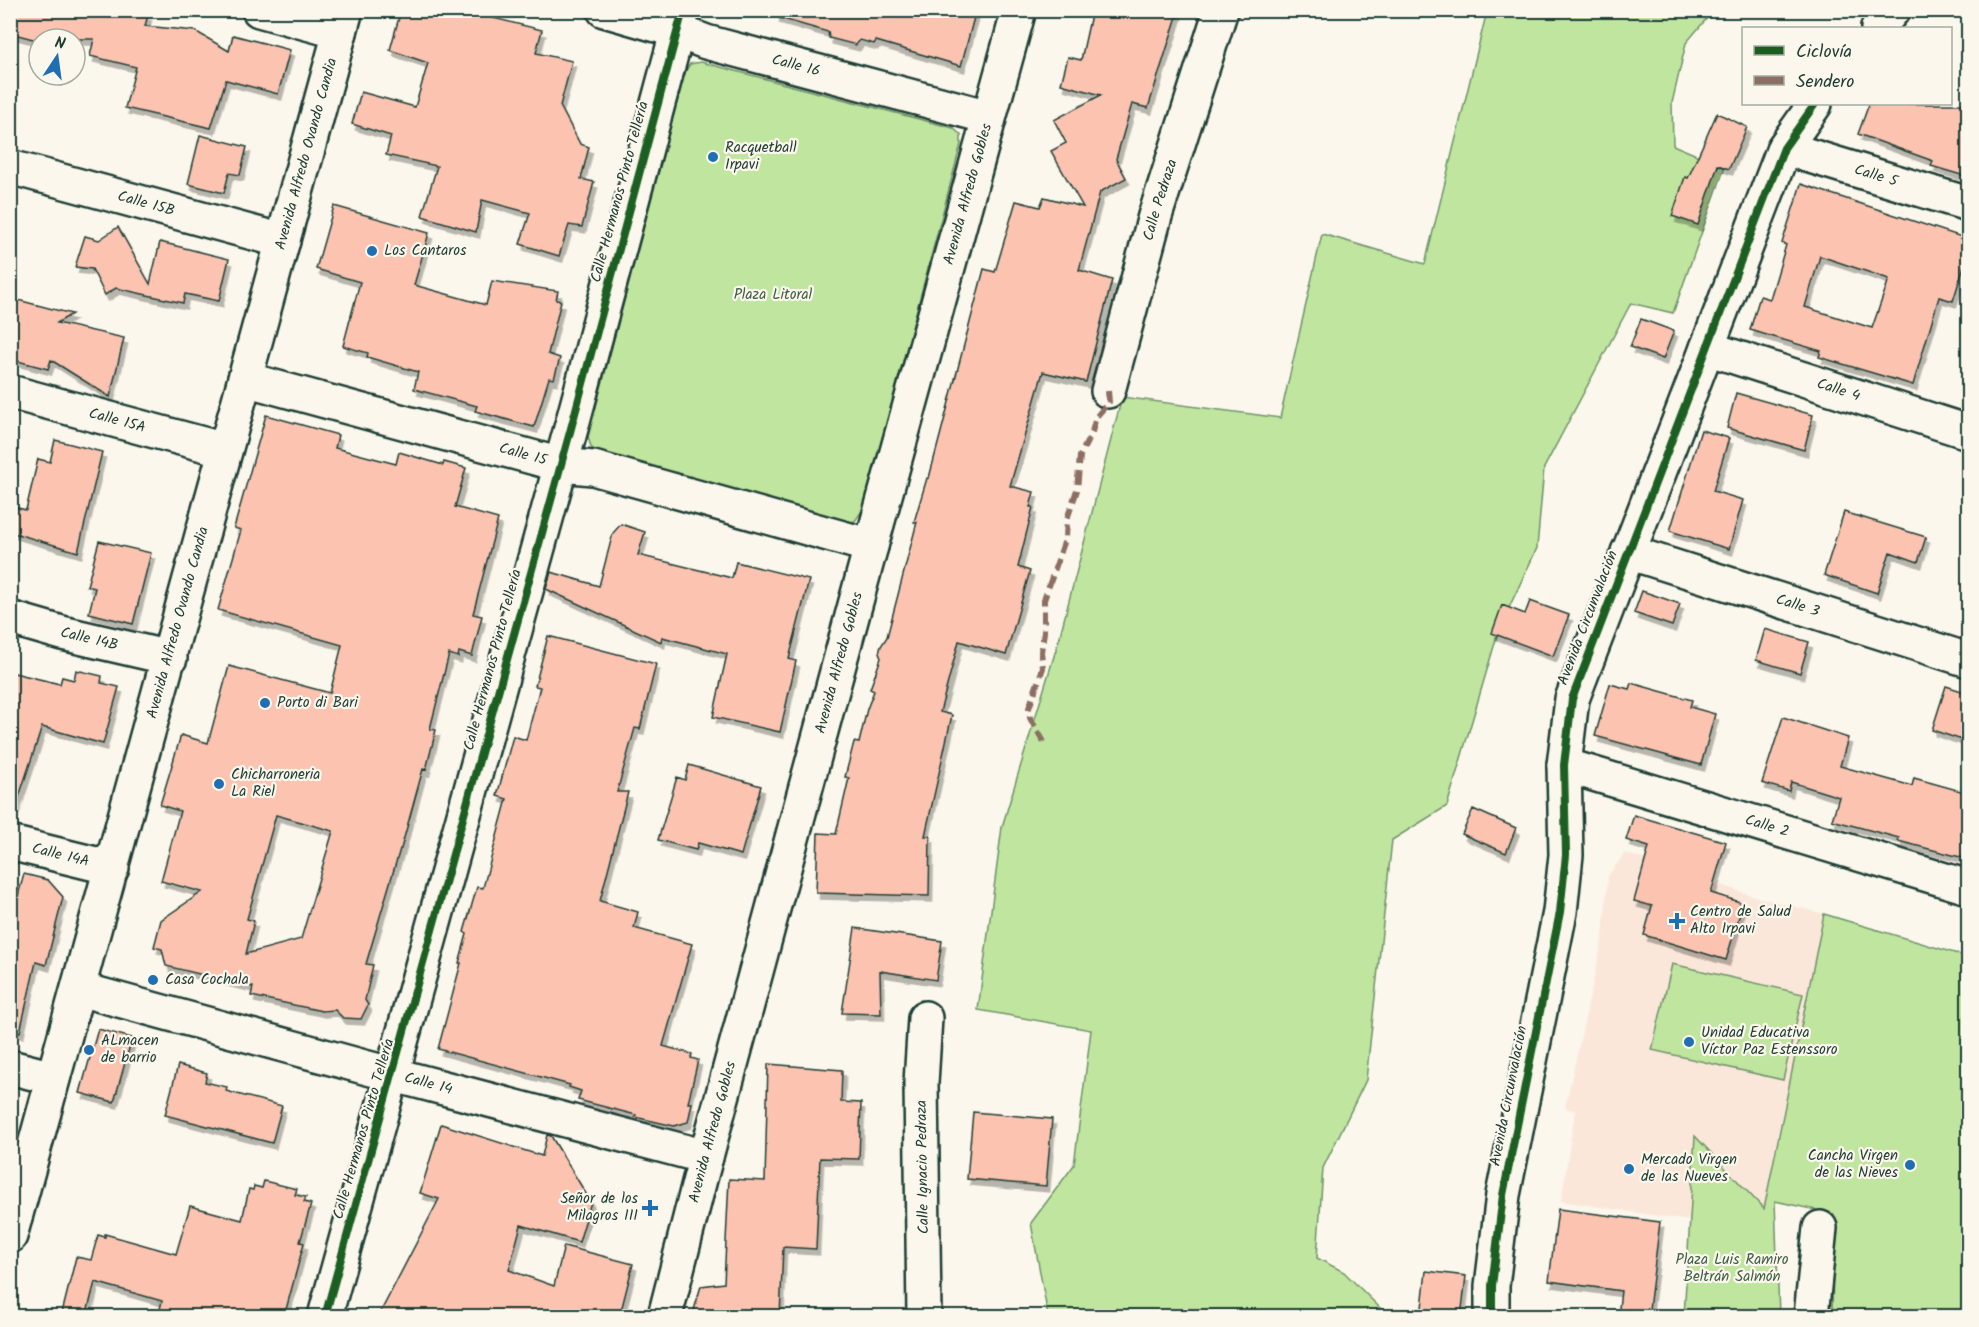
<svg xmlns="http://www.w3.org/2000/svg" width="1979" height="1327" viewBox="0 0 1979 1327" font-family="Kalam,sans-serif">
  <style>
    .built { fill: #fbe7da }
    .green { fill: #bfe59f; stroke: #6f916a; stroke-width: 1.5 }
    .building { fill: #fcc3b0; stroke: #1f3d34; stroke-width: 1.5; fill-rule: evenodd; filter: url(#shadow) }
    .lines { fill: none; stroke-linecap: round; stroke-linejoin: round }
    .minor-casing { stroke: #1f3d34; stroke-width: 38 }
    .tertiary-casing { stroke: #1f3d34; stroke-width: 38 }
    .secondary-casing { stroke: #1f3d34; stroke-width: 38 }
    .minor { stroke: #fbf7ec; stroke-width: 33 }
    .tertiary { stroke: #fbf7ec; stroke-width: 33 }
    .secondary { stroke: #fbf7ec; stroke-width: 33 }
    .quiet { stroke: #8d6e63; stroke-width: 6; stroke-dasharray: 12 6; stroke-linecap: butt }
    .cycleway-casing { stroke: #fbf7ec; stroke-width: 11 }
    .cycleway { stroke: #1b5e20; stroke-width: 8 }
    .poi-dot { fill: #1f6fb2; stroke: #fbf7ec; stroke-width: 2 }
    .labels { text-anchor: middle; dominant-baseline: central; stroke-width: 4.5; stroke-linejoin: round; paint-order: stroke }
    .street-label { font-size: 15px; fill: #1f3d34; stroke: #fbf7ec }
    .poi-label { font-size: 15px; fill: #1f3d34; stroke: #fbf7ec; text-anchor: start }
    .park-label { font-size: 15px; fill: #3f5f49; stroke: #fbf7ec }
  </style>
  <defs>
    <filter id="shadow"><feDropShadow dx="3.5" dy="6" stdDeviation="0" flood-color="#0004"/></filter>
  </defs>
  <rect width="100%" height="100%" fill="#fbf7ec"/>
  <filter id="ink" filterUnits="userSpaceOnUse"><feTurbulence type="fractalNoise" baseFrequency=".0167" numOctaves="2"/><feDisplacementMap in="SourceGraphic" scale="12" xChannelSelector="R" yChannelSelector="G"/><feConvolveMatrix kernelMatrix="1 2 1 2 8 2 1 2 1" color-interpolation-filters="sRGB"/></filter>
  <g filter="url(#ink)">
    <path class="built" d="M1625,853L1757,897L1824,914L1764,1210L1695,1137L1690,1221L1561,1201L1575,1111L1565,1108L1603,937L1608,876Z"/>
    <path class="green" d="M1487,11H1713L1686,43L1672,103L1673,145L1725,167L1673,313L1631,303L1544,468L1537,548L1499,629L1447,806L1392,840L1366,1080L1323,1168L1317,1258L1344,1272L1388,1316H1048L1031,1223L1074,1165L1091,1030L978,1010L1002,827L1058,643L1122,397L1280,418L1322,234L1425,264Z
      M701,62L953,128L961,135V144L864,508L855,521L845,523L597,453L591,447L588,437L685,72L690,64Z
      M1824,914L1968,957V1316H1832L1834,1214L1775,1201L1779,1316H1684L1695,1136L1764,1209Z
      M1672,964L1803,994L1783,1080L1652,1050Z"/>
    <path class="building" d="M10,10H128L148,15L145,26L195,31L229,51L233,35L290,50L278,94L226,80L211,128L125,108L136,67L90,56L94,39H33L10,33Z
      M401,10H456L480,17L481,15L542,30L536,53L572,61L560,106L580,144L589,147L581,179L594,182L582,227L569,225L559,256L520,244L530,213L482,200L476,232L422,216L437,166L386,155L391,136L352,124L361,92L415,107L428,63L390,50Z
      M777,10H976L961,66L876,41L874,44L860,40L856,45L829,38L828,32L776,17Z
      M1092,10H1179L1148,108L1132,104L1116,159L1126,178L1100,192L1079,270L1112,280L1086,382L1043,372L1010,486L1034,492L1030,507H1033L1018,567L1030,571L1006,655L959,641L940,712L952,715L925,836H930L929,896L816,893L818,833L836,834L849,778L845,777L854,742L859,743L867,709L874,691L870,689L881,658L879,653L881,646L887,637L917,522H914L927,478H929L984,269L995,272L1016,201L1040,207L1044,197L1083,207L1051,151L1066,143L1054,120L1101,95L1061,84L1068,57L1081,60Z
      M1869,104H1968V177L1931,166L1933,161L1858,134Z
      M1717,113L1747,127L1729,169L1718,165L1698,225L1672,216L1685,177L1688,178Z
      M200,135L247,147L240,175L229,173L224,193L188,184Z
      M1801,184L1968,239V253L1953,301L1939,297L1913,385L1819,357L1821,351L1750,330L1760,296L1770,299L1786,245L1782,243ZM1820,256L1889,279L1872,328L1805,307Z
      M334,206L429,233L414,285L486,305L492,281L558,291L556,300L561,301L548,354L560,358L554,379L549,378L534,427L475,411L477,406L414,389L418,372L367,357L368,353L343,346L360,282L316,269Z
      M118,227L150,284L160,242L229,259L219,301L185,294L183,303L116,288L105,295L92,269L75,267L85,236L99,240Z
      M10,298L72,314L57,323L124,338L110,397L51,360L48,369L10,359Z
      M1641,319L1674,331L1663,359L1630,347Z
      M1736,393L1813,415L1804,450L1727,428Z
      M266,415L338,435L335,448L396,464L399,452L443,465L444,462L466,468L455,507L498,519L473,614L482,616L472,656L459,652L458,657L449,654L430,729L436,730L426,770L423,769L401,849H400L366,964L373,965L365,1000L368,1005L361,1019L343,1018L335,1010L322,1011L251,996L253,987L166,966L162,949L154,947L161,920L202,892L161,881L180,811L160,805L181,735L208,743L229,666L330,693L342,645L218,610L241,530L234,528ZM276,815L333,831L301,939L246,954L254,921L247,919Z
      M1701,430L1729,438L1713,491L1743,500L1729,549L1670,531Z
      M55,440L102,452L78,552L10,532V506L26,510L38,459L50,462Z
      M1844,512L1926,537L1918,562L1890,552L1877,593L1824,575Z
      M621,524L645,532L638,555L732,578L736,562L809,580L789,659L796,661L780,732L713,717L727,654L662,637L661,642L546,589L551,572L599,586L613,533Z
      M99,541L151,553L133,624L89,613L95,588L87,586Z
      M1642,591L1680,604L1672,626L1634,613Z
      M1530,601L1569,615L1553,656L1492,633L1502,605L1525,614Z
      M1765,629L1809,642L1800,673L1756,660Z
      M548,636L656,664L640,729L635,728L617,792H628L600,901L638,912L634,928L692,944L663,1046L692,1054L691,1058L698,1060L688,1103H692L688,1122L674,1126L635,1117L636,1115L578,1100L581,1091L569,1087L570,1085L438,1049L461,963H459L467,934L464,932L477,887L483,888L507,799L497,796L513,736L526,740L540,687L535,686Z
      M76,670L102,676L101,683L119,687L103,744L42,727L15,809L10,808V672L60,684L62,677L74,680Z
      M1631,683L1692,700L1690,707L1715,714L1701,765L1595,736L1610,684L1629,689Z
      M1946,686L1968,693V742L1932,730Z
      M1783,717L1848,738L1840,766L1912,786L1914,778L1968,793V859L1898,841L1899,838L1832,820L1839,797L1791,782L1789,791L1762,783Z
      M689,765L761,786L741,855L698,843L696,850L658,840L677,777L685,780Z
      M1473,809L1516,828L1506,853L1462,834Z
      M1634,815L1726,842L1711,893L1743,903L1726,960L1644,935L1652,906L1634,901L1649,847L1626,840Z
      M24,874L48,880L63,897L46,965L36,962L20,1032L10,1031V924Z
      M855,928L942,941L936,980L880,971L881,1014L842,1013Z
      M98,1029L132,1038L114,1102L80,1093Z
      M768,1064L842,1070L841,1102L861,1103L859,1159L820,1158L816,1249L783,1247L780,1317H692L701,1286L724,1283L729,1179L765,1181Z
      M178,1065L207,1073L205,1082L227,1087L226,1091L282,1106L272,1143L165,1115Z
      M973,1112L1052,1119L1046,1186L967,1179Z
      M441,1124L542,1156L547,1135L551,1136L591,1202L579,1242L521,1225L509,1270L554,1286L564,1246L633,1264L621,1311H618L616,1317H378L439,1199L420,1193Z
      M264,1181L297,1189L295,1195L306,1197L304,1202L311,1204L300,1242L304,1243L284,1317H158L162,1301L95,1282L86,1317H61L76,1257L91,1260L98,1235L105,1237V1234L176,1254L190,1206L242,1220L249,1189L253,1190L254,1186L262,1188Z
      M1558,1209L1660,1222L1648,1317H1618L1621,1291L1549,1281Z
      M1426,1271L1466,1276L1461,1317H1421Z"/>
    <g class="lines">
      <g class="minor-casing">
        <g id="minor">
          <path d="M259,10L340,32"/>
          <path id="s1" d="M604,10L677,31L706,42L989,117"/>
          <path id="s2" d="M1784,148L1968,204"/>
          <path id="s3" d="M10,167L283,241"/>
          <path id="s4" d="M1707,348L1968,432"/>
          <path id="s5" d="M245,379L561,465L593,468L871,546"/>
          <path id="s6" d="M1108,391L1155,216L1221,10"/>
          <path id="s7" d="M10,392L225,450"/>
          <path id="s8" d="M1628,552L1968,660"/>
          <path id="s9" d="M10,618L62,633L170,658"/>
          <path id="s10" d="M1564,765L1968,887"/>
          <path id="s11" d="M10,843L112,868"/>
          <path id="s12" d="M79,989L364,1067L706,1157"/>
          <path d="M10,1067L53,1078"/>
          <path d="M325,1316L570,432L683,10"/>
          <path d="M924,1316L921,1083L925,1018"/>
          <path d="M1811,1316L1820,1228"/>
        </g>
      </g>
      <g class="tertiary-casing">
        <path id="tertiary" d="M1878,28L1893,10
          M1492,1316V1286L1503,1195L1560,912L1566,855L1564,765L1572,699L1784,148L1815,104"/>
      </g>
      <g class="secondary-casing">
        <g id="secondary">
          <path id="s13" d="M10,1236L346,10"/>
          <path id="s14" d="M665,1316L700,1179L871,546L1019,10"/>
        </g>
      </g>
      <use href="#minor" class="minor"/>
      <use href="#tertiary" class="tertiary"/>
      <use href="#secondary" class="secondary"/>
      <path class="quiet" d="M1044,742L1030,718L1029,708L1043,668L1041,652L1044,632V600L1066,537L1067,519L1077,490L1080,456L1092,432L1096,417L1109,402L1108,391"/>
      <g class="cycleway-casing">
        <path id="cycleway" d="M325,1316L570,432L683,10
          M1492,1316V1286L1503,1195L1560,912L1566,855L1564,765L1572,699L1784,148L1815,104"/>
      </g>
      <use href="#cycleway" class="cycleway"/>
    </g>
  </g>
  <g class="poi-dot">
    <circle cx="713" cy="157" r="6"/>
    <circle cx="372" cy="251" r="6"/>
    <circle cx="265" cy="703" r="6"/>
    <circle cx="219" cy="784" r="6"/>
    <path d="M1674 912h6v6h6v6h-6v6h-6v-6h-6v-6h6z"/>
    <circle cx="153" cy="980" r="6"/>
    <circle cx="1689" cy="1042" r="6"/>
    <circle cx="89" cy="1050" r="6"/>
    <circle cx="1910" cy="1165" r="6"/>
    <circle cx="1629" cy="1169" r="6"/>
    <path d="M647 1199h6v6h6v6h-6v6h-6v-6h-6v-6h6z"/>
  </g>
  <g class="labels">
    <g class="street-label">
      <text stroke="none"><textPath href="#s1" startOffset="200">Calle 16</textPath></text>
      <text stroke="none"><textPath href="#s13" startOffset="1122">Avenida Alfredo Ovando Candia</textPath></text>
      <text stroke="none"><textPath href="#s2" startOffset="96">Calle 5</textPath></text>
      <text transform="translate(620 192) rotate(-75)">Calle Hermanos Pinto Tellería</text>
      <text stroke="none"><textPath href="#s14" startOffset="1162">Avenida Alfredo Gobles</textPath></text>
      <text stroke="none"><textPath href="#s6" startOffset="198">Calle Pedraza</textPath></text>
      <text stroke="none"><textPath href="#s3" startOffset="141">Calle 15B</textPath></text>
      <text stroke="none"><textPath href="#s4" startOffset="138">Calle 4</textPath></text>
      <text stroke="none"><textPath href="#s7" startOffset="111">Calle 15A</textPath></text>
      <text stroke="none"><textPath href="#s5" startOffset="288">Calle 15</textPath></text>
      <text stroke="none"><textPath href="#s8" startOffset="178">Calle 3</textPath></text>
      <text transform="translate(1588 618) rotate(-69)">Avenida Circunvalación</text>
      <text stroke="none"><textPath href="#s13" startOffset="636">Avenida Alfredo Ovando Candia</textPath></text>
      <text stroke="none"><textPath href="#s9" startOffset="82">Calle 14B</textPath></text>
      <text transform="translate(493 660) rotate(-75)">Calle Hermanos Pinto Tellería</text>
      <text stroke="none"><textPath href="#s14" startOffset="676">Avenida Alfredo Gobles</textPath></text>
      <text stroke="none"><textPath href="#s10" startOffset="212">Calle 2</textPath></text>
      <text stroke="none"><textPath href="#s11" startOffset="52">Calle 14A</textPath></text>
      <text stroke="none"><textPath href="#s12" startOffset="362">Calle 14</textPath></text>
      <text transform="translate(1509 1096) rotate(-79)">Avenida Circunvalación</text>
      <text transform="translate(364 1129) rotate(-74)">Calle Hermanos Pinto Tellería</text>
      <text stroke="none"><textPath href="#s14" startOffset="190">Avenida Alfredo Gobles</textPath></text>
      <text transform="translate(923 1167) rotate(-91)">Calle Ignacio Pedraza</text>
    </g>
    <g class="poi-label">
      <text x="725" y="148">Racquetball<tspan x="725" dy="17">Irpavi</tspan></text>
      <text x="384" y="251">Los Cantaros</text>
      <text x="277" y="703">Porto di Bari</text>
      <text x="231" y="775">Chicharroneria<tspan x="231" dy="17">La Riel</tspan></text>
      <text x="1690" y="912">Centro de Salud<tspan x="1690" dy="17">Alto Irpavi</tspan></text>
      <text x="165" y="980">Casa Cochala</text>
      <text x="1701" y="1033">Unidad Educativa<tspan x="1701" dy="17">Víctor Paz Estenssoro</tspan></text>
      <text x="101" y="1041">ALmacen<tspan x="101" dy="17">de barrio</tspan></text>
      <text x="1898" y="1156" text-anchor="end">Cancha Virgen<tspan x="1898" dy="17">de las Nieves</tspan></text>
      <text x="1641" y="1160">Mercado Virgen<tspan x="1641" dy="17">de las Nueves</tspan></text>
      <text x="638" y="1199" text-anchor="end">Señor de los<tspan x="638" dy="17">Milagros III</tspan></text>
    </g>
    <g class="park-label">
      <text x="773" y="295">Plaza Litoral</text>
      <text x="1732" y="1260">Plaza Luis Ramiro<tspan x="1732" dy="17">Beltrán Salmón</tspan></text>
    </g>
  </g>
  <rect width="1979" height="1327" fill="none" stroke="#fbf7ec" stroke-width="36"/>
  <rect x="18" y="18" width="1943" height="1291" fill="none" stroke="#1f3d34" stroke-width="2" filter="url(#ink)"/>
  <rect x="1742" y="27" width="210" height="78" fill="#fbf7ec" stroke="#a3ada2" stroke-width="1.5"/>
  <rect x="1754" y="46" width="30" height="9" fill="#1b5e20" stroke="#a3ada2" stroke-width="1.5"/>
  <text x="1796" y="57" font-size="18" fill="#1f3d34">Ciclovía</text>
  <rect x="1754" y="76" width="30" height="9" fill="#8d6e63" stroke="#a3ada2" stroke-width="1.5"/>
  <text x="1796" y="87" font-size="18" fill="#1f3d34">Sendero</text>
  <g transform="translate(57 57) rotate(13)"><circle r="28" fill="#fbf7ec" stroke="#a3ada2" stroke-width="1.5"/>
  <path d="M0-4.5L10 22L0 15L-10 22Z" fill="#1f6fb2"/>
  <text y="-9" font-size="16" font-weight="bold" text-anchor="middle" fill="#1f3d34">N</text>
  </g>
</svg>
